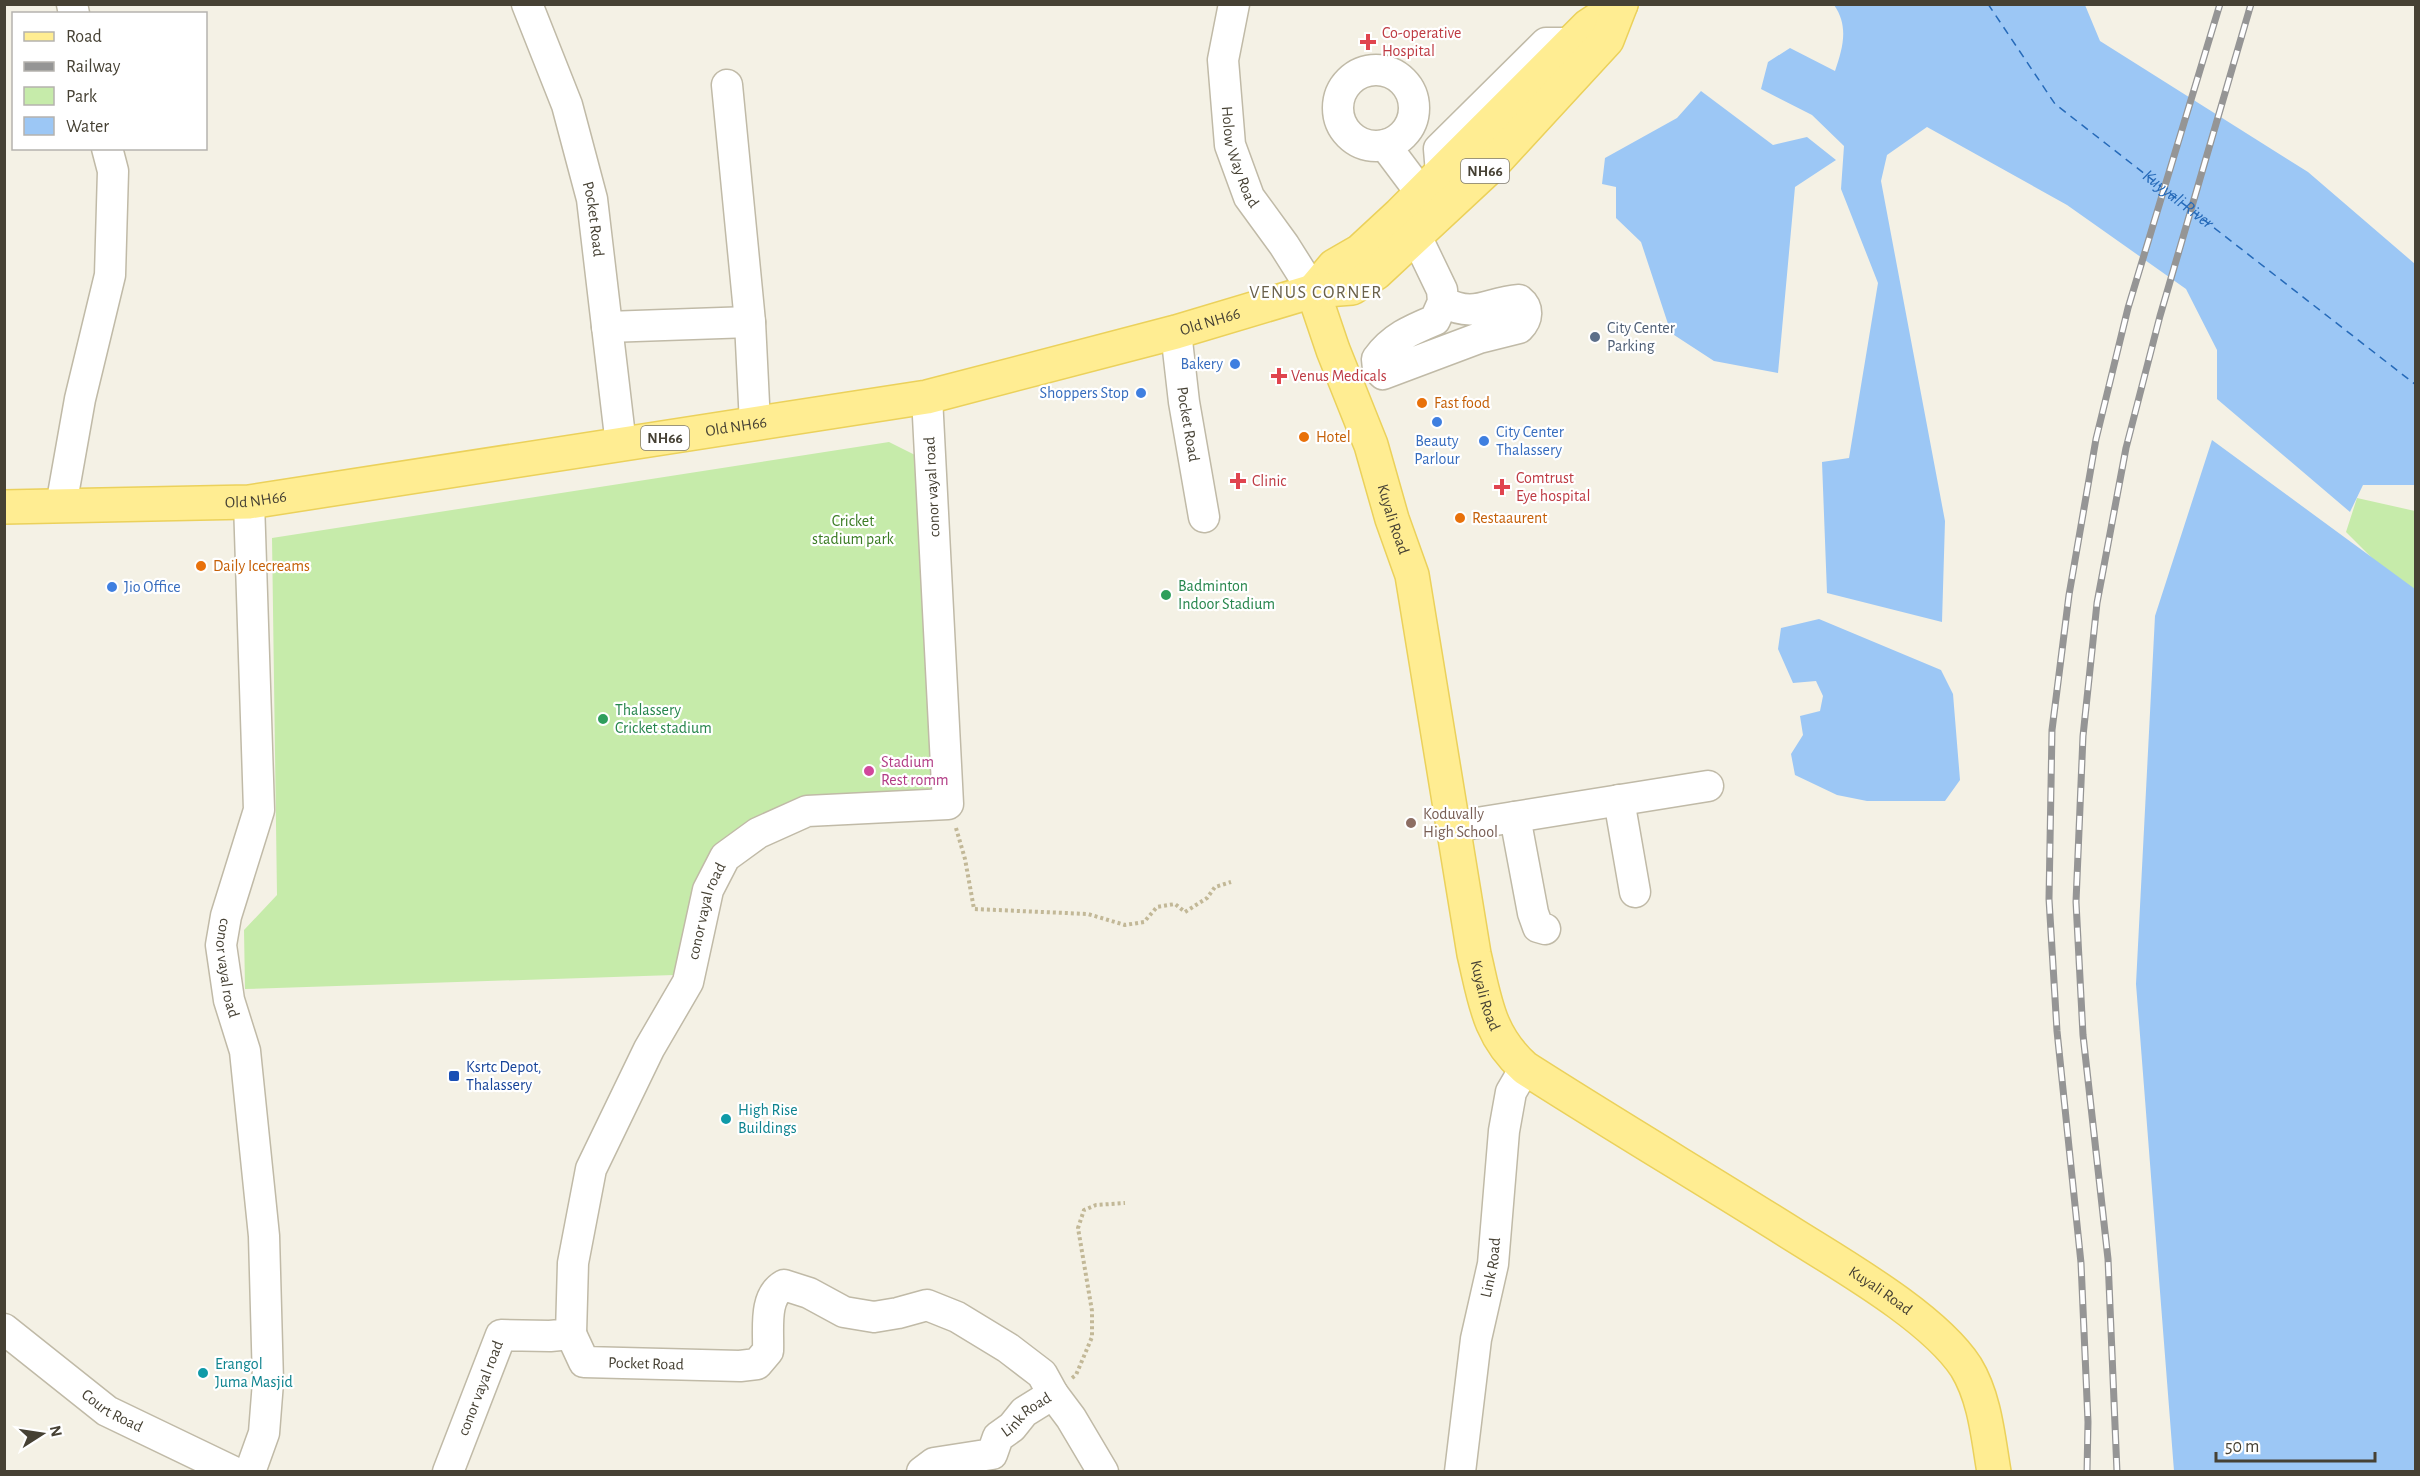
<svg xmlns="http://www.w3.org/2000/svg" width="2420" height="1476" viewBox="0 0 2420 1476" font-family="'Alegreya Sans',sans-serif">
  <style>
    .green { fill: #c6ebaa }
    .water { fill: #9cc7f5 }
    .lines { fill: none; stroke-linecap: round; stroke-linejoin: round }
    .ferry { stroke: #266ab9; stroke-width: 1.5; stroke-dasharray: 8 6; stroke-linecap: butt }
    .minor-casing { stroke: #c0baa7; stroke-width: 33 }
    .major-casing { stroke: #ebd15b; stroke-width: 36 }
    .path { stroke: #c2b897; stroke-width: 4; stroke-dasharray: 3 3; stroke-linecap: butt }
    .minor { stroke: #fff; stroke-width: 30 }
    .major { stroke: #ffed92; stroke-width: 33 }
    .rail-casing { stroke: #959595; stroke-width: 7 }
    .rail { stroke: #fff; stroke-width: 4.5; stroke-dasharray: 14; stroke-linecap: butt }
    .health-dot { fill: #e0444e; stroke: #fff; stroke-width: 2 }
    .service-dot { fill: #5c6f8a; stroke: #fff; stroke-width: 2 }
    .shop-dot { fill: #3f7fe0; stroke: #fff; stroke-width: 2 }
    .food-dot { fill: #e8710a; stroke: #fff; stroke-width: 2 }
    .leisure-dot { fill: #2e9e5b; stroke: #fff; stroke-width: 2 }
    .hotel-dot { fill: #d1479c; stroke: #fff; stroke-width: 2 }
    .education-dot { fill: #8d6e63; stroke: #fff; stroke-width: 2 }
    .transit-dot { fill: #1a4fb4; stroke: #fff; stroke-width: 2 }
    .culture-dot { fill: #0f9aa8; stroke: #fff; stroke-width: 2 }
    .labels { text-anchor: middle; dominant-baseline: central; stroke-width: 4.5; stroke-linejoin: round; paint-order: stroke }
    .shield { fill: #fff; stroke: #7e7a71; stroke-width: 1.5 }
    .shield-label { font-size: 15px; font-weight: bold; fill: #464134 }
    .health-label { font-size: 16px; fill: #be3a42; stroke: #fff; text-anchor: start }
    .street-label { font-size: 16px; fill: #464134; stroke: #fff }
    .service-label { font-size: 16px; fill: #4e5e75; stroke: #fff; text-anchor: start }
    .shop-label { font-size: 16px; fill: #366cbe; stroke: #fff; text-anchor: end }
    .food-label { font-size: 16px; fill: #c56008; stroke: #fff; text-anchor: start }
    .park-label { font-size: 16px; fill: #3b7c24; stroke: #fff }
    .leisure-label { font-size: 16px; fill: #27864d; stroke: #fff; text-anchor: start }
    .hotel-label { font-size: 16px; fill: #b23c85; stroke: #fff; text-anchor: start }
    .education-label { font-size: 16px; fill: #785e54; stroke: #fff; text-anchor: start }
    .transit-label { font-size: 16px; fill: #164399; stroke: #fff; text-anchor: start }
    .culture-label { font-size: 16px; fill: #0d838f; stroke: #fff; text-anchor: start }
    .water-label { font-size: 18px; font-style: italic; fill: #266ab9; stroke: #fff }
    .neighbourhood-label { font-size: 18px; letter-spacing: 1.5px; fill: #6a614a; stroke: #fff }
  </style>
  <rect width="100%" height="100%" fill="#f4f1e5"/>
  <path class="green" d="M889,442L917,456L938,794L799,800L701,883L674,975L245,989L244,930L277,895L272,538Z
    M2357,498L2415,511V601L2346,532Z"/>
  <path class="water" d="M1834,5H2085L2100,41L2308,172L2415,264V485H2363L2350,512L2217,399V350L2186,289L2067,205L1927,127L1887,155L1881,181L1945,521L1942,622L1827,593L1822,462L1849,458L1878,283L1841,189L1844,146L1812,115L1761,89L1768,62L1790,48L1835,71C1843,48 1849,26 1834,5Z
    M1701,91L1773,145L1807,137L1836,160L1795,187L1778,373L1714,361L1671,333L1641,242L1616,218V187L1602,184L1605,158L1677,118Z
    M2212,440L2415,589V1471H2174L2136,984L2155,616Z
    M1819,619L1941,670L1953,694L1960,780L1945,801H1867L1837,795L1795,775L1791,754L1803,735L1800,716L1820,711L1823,696L1816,681L1793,683L1778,649L1781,628Z"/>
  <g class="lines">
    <path class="ferry" id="s1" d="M1988,4L2055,104L2416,385"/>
    <g class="minor-casing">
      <g id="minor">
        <path d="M72,4L74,14"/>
        <path id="s2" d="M527,4L567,105L592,199L621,445"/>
        <path id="s3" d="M1234,4L1223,60L1230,145L1249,197L1284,245L1313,291"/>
        <circle cx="1376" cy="108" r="38"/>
        <path d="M727,85L750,322L755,424"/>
        <path d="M1385,145L1421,193"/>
        <path d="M1441,173L1439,149L1546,43H1571"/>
        <path d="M1416,236L1442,290L1443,302L1435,320C1411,330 1392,338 1377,359L1378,369L1383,374L1479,338L1519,328C1528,319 1529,308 1519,300C1487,302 1476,319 1443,302"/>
        <path d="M607,327L750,322"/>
        <path id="s4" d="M1176,332L1184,402L1204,517"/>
        <path id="s5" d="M249,502L259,810L226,916L221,945L229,1000L245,1051L264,1236L268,1382L264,1433L250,1472"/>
        <path d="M61,506L80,399L110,275L113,171L107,148"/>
        <path d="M1619,800L1635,892"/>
        <path d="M1515,817L1533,913L1538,927L1545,929"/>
        <path d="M1452,827L1708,786"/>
        <path id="s6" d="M4,1329L107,1411L234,1472"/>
        <path id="s7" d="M571,1334L584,1362L740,1366L757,1364L768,1351C769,1330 763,1297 784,1285L809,1293L844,1312L874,1317L898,1313L927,1305L957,1317L1008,1348L1042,1374L1053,1394"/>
        <path id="s8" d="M448,1472L501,1335L550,1336L571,1334L573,1263L591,1169L649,1049L688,982L708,890L725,857L758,833L807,811L948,804L927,397"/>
        <path id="s9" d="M922,1472L934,1463L992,1454L998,1437L1012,1427L1024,1412L1053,1394L1071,1418L1103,1472"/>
        <path id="s10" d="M1460,1472L1476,1339L1493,1264L1504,1131L1511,1092L1525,1068"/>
      </g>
    </g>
    <g class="major-casing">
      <g id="major">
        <path id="s11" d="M1313,291L1333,350L1371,445L1392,519L1412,575L1474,954C1485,1000 1488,1035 1525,1068C1614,1125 1705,1179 1794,1235C1845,1267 1934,1318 1966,1367C1985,1398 1988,1437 1994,1472"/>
        <path d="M1313,291L1334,266L1360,251L1400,214L1588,26L1621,4"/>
        <path id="s12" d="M4,507L249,502L927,397L1176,332L1313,291L1352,288L1376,273L1491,166L1607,40L1621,4"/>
      </g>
    </g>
    <path class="path" d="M956,828L965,859L974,909L1088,914L1125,925L1144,922L1157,907L1175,904L1185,912L1207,898L1215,887L1231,882
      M1072,1378L1076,1375L1092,1337V1311L1078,1228L1084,1210L1096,1205L1125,1203"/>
    <use href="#minor" class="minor"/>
    <use href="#major" class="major"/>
    <g class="rail-casing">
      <path id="rail" d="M2087,1472L2088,1422L2081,1263L2057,1031L2049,899L2052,730L2069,595L2096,439L2128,308L2220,4
        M2117,1472L2108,1259L2083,1035L2076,902L2083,736L2097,603L2126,448L2160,316L2251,4"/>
    </g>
    <use href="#rail" class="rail"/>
  </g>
  <g class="health-dot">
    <path d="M1365 33h6v6h6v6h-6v6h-6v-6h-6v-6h6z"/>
    <path d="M1276 367h6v6h6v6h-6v6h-6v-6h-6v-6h6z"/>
    <path d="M1235 472h6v6h6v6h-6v6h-6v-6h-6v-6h6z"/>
    <path d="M1499 478h6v6h6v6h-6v6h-6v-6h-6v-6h6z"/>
  </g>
  <circle class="service-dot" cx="1595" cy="337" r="6"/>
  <g class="shop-dot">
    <circle cx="1235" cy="364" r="6"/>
    <circle cx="1141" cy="393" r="6"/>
    <circle cx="1437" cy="422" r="6"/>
    <circle cx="1484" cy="441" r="6"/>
    <circle cx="112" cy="587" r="6"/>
  </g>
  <g class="food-dot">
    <circle cx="1422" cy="403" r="6"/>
    <circle cx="1304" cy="437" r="6"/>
    <circle cx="1460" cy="518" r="6"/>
    <circle cx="201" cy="566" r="6"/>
  </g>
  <g class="leisure-dot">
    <circle cx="1166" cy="595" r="6"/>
    <circle cx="603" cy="719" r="6"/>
  </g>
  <circle class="hotel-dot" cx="869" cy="771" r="6"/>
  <circle class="education-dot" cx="1411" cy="823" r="6"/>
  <rect class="transit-dot" x="448" y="1070" width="12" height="12" rx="3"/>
  <g class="culture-dot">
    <circle cx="726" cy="1119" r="6"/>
    <circle cx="203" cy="1373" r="6"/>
  </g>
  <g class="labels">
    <g class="shield">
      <rect x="1461" y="159" width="48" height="24" rx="4.5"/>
      <rect x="641" y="426" width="48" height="24" rx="4.5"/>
    </g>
    <g class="shield-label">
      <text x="1485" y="171">NH66</text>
      <text x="665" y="438">NH66</text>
    </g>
    <g class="health-label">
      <text x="1382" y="33">Co-operative<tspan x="1382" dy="18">Hospital</tspan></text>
      <text x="1291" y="376">Venus Medicals</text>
      <text x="1516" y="478">Comtrust<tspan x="1516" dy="18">Eye hospital</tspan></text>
      <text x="1252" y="481">Clinic</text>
    </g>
    <g class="street-label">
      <text stroke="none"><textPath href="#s3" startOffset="156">Holow Way Road</textPath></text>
      <text stroke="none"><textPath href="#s2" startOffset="226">Pocket Road</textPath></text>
      <text stroke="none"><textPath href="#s12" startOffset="1224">Old NH66</textPath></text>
      <text stroke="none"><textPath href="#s4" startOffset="93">Pocket Road</textPath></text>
      <text stroke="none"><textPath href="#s12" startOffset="738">Old NH66</textPath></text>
      <text transform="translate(932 487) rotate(-93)">conor vayal road</text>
      <text stroke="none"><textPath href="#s12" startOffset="252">Old NH66</textPath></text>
      <text stroke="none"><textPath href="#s11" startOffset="242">Kuyali Road</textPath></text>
      <text stroke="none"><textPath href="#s8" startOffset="668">conor vayal road</textPath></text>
      <text stroke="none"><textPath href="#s5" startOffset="472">conor vayal road</textPath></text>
      <text stroke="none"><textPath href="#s11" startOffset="728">Kuyali Road</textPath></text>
      <text stroke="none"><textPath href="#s10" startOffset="207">Link Road</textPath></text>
      <text stroke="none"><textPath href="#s11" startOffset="1232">Kuyali Road</textPath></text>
      <text stroke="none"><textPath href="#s7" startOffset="93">Pocket Road</textPath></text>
      <text stroke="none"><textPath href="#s8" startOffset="90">conor vayal road</textPath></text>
      <text stroke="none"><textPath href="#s6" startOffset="136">Court Road</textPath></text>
      <text stroke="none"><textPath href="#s9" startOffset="128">Link Road</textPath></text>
    </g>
    <g class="service-label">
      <text x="1607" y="328">City Center<tspan x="1607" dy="18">Parking</tspan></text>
    </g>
    <g class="shop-label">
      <text x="1223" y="364">Bakery</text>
      <text x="1129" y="393">Shoppers Stop</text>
      <text x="1496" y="432" text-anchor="start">City Center<tspan x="1496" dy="18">Thalassery</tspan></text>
      <text x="1437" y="441" text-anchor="middle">Beauty<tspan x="1437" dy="18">Parlour</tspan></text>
      <text x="124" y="587" text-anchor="start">Jio Office</text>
    </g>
    <g class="food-label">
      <text x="1434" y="403">Fast food</text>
      <text x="1316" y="437">Hotel</text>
      <text x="1472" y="518">Restaaurent</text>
      <text x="213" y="566">Daily Icecreams</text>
    </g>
    <g class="park-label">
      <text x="853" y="521">Cricket<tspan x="853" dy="18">stadium park</tspan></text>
    </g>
    <g class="leisure-label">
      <text x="1178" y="586">Badminton<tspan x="1178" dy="18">Indoor Stadium</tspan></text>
      <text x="615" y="710">Thalassery<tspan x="615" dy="18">Cricket stadium</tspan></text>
    </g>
    <g class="hotel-label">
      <text x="881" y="762">Stadium<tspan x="881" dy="18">Rest romm</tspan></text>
    </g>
    <g class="education-label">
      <text x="1423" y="814">Koduvally<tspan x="1423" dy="18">High School</tspan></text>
    </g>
    <g class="transit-label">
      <text x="466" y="1067">Ksrtc Depot,<tspan x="466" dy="18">Thalassery</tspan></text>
    </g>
    <g class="culture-label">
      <text x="738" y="1110">High Rise<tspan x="738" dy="18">Buildings</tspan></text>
      <text x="215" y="1364">Erangol<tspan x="215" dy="18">Juma Masjid</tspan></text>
    </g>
    <g class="water-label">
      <text stroke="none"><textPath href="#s1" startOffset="276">Kuyyali River</textPath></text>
    </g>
    <g class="neighbourhood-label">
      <text x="1316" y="293">VENUS CORNER</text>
    </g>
  </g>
  <rect width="2420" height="1476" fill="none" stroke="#464134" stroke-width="12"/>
  <rect x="12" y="12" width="195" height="138" fill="#ffffff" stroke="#b5b3ae" stroke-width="1.5"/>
  <rect x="24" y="32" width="30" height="9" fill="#ffed92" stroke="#b5b3ae" stroke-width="1.5"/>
  <text x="66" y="42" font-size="18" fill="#464134">Road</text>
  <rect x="24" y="62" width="30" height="9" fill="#959595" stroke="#b5b3ae" stroke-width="1.5"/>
  <text x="66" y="72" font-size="18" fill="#464134">Railway</text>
  <rect x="24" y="87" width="30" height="18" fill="#c6ebaa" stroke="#b5b3ae" stroke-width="1.5"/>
  <text x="66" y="102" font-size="18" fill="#464134">Park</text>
  <rect x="24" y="117" width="30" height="18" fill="#9cc7f5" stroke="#b5b3ae" stroke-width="1.5"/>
  <text x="66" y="132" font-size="18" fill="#464134">Water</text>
  <g transform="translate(42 1434) rotate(78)" stroke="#ffffff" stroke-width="4.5" paint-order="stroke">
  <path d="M0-4.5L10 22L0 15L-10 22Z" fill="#464134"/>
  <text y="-9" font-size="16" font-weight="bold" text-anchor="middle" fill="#464134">N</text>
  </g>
  <path d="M2216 1452v9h159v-9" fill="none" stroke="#464134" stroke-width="3"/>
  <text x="2225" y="1452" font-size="18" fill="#464134" stroke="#ffffff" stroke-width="4.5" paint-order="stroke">50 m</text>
</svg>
